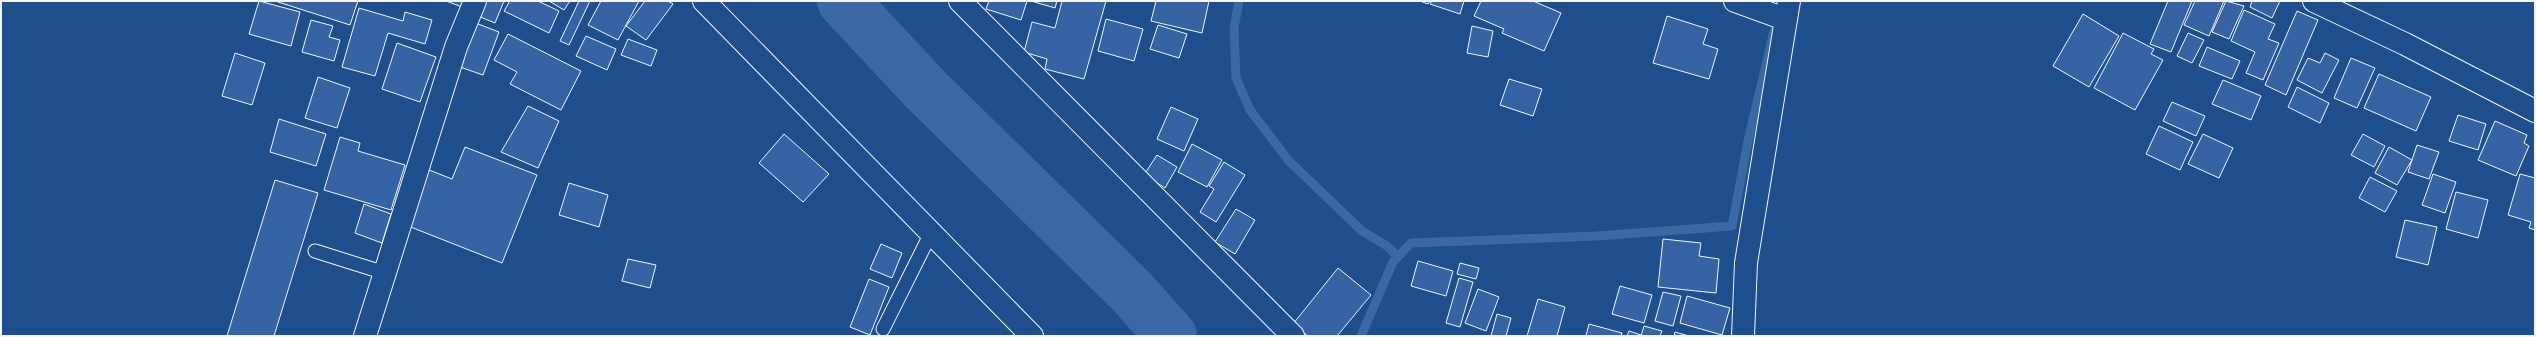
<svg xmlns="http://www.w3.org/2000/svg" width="2536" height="337" viewBox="0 0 2536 337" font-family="Manrope,sans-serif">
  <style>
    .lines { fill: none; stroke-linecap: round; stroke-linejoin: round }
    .stream { stroke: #3b69a3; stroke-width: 9 }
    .river { stroke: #3b69a3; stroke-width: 52 }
    .building { fill: #3563a3; stroke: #f2f6ff }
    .lane-casing { stroke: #f2f6ff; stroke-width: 15 }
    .street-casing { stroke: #f2f6ff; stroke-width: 24 }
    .secondary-casing { stroke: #f2f6ff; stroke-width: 24 }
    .lane { stroke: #1f4e8c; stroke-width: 13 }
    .street { stroke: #1f4e8c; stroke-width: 22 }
    .secondary { stroke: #1f4e8c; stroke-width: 22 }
  </style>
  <rect width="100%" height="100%" fill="#1f4e8c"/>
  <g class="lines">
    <path class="stream" d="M1239,1L1234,28L1236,78L1250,110L1289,161L1362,231L1387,246L1398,257
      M1361,336L1393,262L1411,243L1597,236L1732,226L1748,141L1774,31"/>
    <path class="river" d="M843,1L926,90L1131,291L1171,336"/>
  </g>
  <path class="building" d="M259,1L300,12L291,46L249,34Z
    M275,1H358L350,25Z
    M446,1H468L465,8Z
    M484,1H504L495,23L478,16Z
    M510,1H538L559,11L549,33L504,11Z
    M549,1H570L564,10Z
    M579,1H590L569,45L560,41Z
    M601,1H639L618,40L588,25Z
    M645,1H668L673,4L646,40L626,26Z
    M989,1H1027L1021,20L986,9Z
    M1031,1H1057L1055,8Z
    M1062,1H1106L1084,79L1045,69L1047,59L1024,52L1032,22L1055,28Z
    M1156,1H1209L1202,33L1151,21Z
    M1420,1H1430L1428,4Z
    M1432,1H1464L1460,14L1430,4Z
    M1481,1H1533L1561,13L1544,51L1502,33L1504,29L1474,16Z
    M2168,1H2192L2171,52L2150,44Z
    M2195,1H2224L2209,36L2184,25Z
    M2226,1L2244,6L2229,39L2212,32Z
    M2252,1H2280L2272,18L2250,7Z
    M359,8L403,21L405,12L432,20L425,44L388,33L375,76L342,67Z
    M2244,10L2275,24L2268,39L2279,43L2263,80L2246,73L2255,52L2231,41Z
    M2297,11L2318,20L2286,95L2265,85Z
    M2083,14L2119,36L2089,87L2053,66Z
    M1667,16L1708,29L1703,44L1718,49L1709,79L1653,63Z
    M1106,19L1143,29L1134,61L1098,51Z
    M311,20L333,26L329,37L340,40L334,61L302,52Z
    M473,22L499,32L483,75L457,66Z
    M1158,25L1187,34L1179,58L1150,49Z
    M1472,26L1493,31L1488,57L1467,53Z
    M2123,33L2154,49L2151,54L2163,60L2135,110L2094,88Z
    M2188,33L2204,40L2192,63L2177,56Z
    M508,34L581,71L561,110L510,84L517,72L494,60Z
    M586,36L616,49L607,70L576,56Z
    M628,39L657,50L651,66L621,55Z
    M397,43L436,57L420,102L382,89Z
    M2207,47L2240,61L2232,79L2199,66Z
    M235,53L265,63L252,105L222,96Z
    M2325,53L2339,60L2322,93L2297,80L2308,58L2320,63Z
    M2351,58L2375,68L2357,108L2334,98Z
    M2379,74L2431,97L2416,131L2364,108Z
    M318,77L350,88L337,128L305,118Z
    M1509,79L1542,89L1533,116L1500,105Z
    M2223,80L2261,96L2251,120L2212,104Z
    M2297,87L2329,103L2320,123L2288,107Z
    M2172,102L2205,116L2196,136L2163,121Z
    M528,106L559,121L538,168L501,152Z
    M1171,107L1198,119L1184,151L1157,139Z
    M2458,115L2486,124L2478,150L2449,141Z
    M279,119L326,134L316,166L270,152Z
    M2495,121L2527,135L2524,143L2529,146L2516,176L2478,160Z
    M2159,126L2193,142L2180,170L2146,154Z
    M784,134L829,174L803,202L759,163Z
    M2203,134L2233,148L2219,178L2188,164Z
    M2363,134L2385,146L2374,167L2351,155Z
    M340,137L360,143L358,151L405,165L391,210L324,190Z
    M1192,144L1222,160L1207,187L1178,172Z
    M2417,145L2439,152L2429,179L2408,172Z
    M465,147L537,175L502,263L403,224L424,168L452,179Z
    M2389,147L2412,160L2397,185L2375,173Z
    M1157,155L1177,167L1165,188L1144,175Z
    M1224,162L1245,175L1216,222L1200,212L1214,189L1209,186Z
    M2433,174L2456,182L2445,213L2422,205Z
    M2520,174L2535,178V230L2529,228L2531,222L2508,215Z
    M2370,177L2397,191L2385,212L2359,198Z
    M275,180L318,193L274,336H227Z
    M569,183L608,195L599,227L559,215Z
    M2456,192L2488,200L2478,238L2446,229Z
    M364,204L391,214L382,243L355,233Z
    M1236,209L1255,220L1235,254L1215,242Z
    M2405,220L2437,227L2428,265L2396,257Z
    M1663,239L1701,243L1699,256L1719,259L1716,293L1658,287Z
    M881,244L902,253L892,278L870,269Z
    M628,259L656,265L650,288L622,281Z
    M1418,261L1453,271L1446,296L1411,286Z
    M1460,263L1479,268L1476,279L1457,274Z
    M1338,268L1371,295L1337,336H1308L1293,324Z
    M1459,278L1473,282L1460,327L1446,323Z
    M869,279L889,287L870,335L850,327Z
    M1620,286L1652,295L1644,323L1612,314Z
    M1478,289L1499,297L1486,331L1465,323Z
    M1663,292L1681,296L1673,326L1655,321Z
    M1687,296L1730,308L1722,335L1680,323Z
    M1538,299L1565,307L1557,336H1527Z
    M1497,314L1511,318L1506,336H1491Z
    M1589,324L1622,333L1621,336H1586Z
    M1644,326L1662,331L1660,336H1641Z
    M1629,331L1641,335V336H1627Z
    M1675,332L1689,336H1674Z"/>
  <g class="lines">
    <g class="lane-casing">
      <path id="lane" d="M315,251L385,273
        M883,329L931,233"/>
    </g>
    <g class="street-casing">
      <path id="street" d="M1735,1L1785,19
        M365,336L456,47L475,1"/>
    </g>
    <g class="secondary-casing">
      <path id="secondary" d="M704,1L1032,336
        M960,1L1293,336
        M2314,1L2405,44L2535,111
        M1743,336L1746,263L1789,1"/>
    </g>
    <use href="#lane" class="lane"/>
    <use href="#street" class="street"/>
    <use href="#secondary" class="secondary"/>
  </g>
  <rect width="2536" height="337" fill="none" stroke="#f2f6ff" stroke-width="4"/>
</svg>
